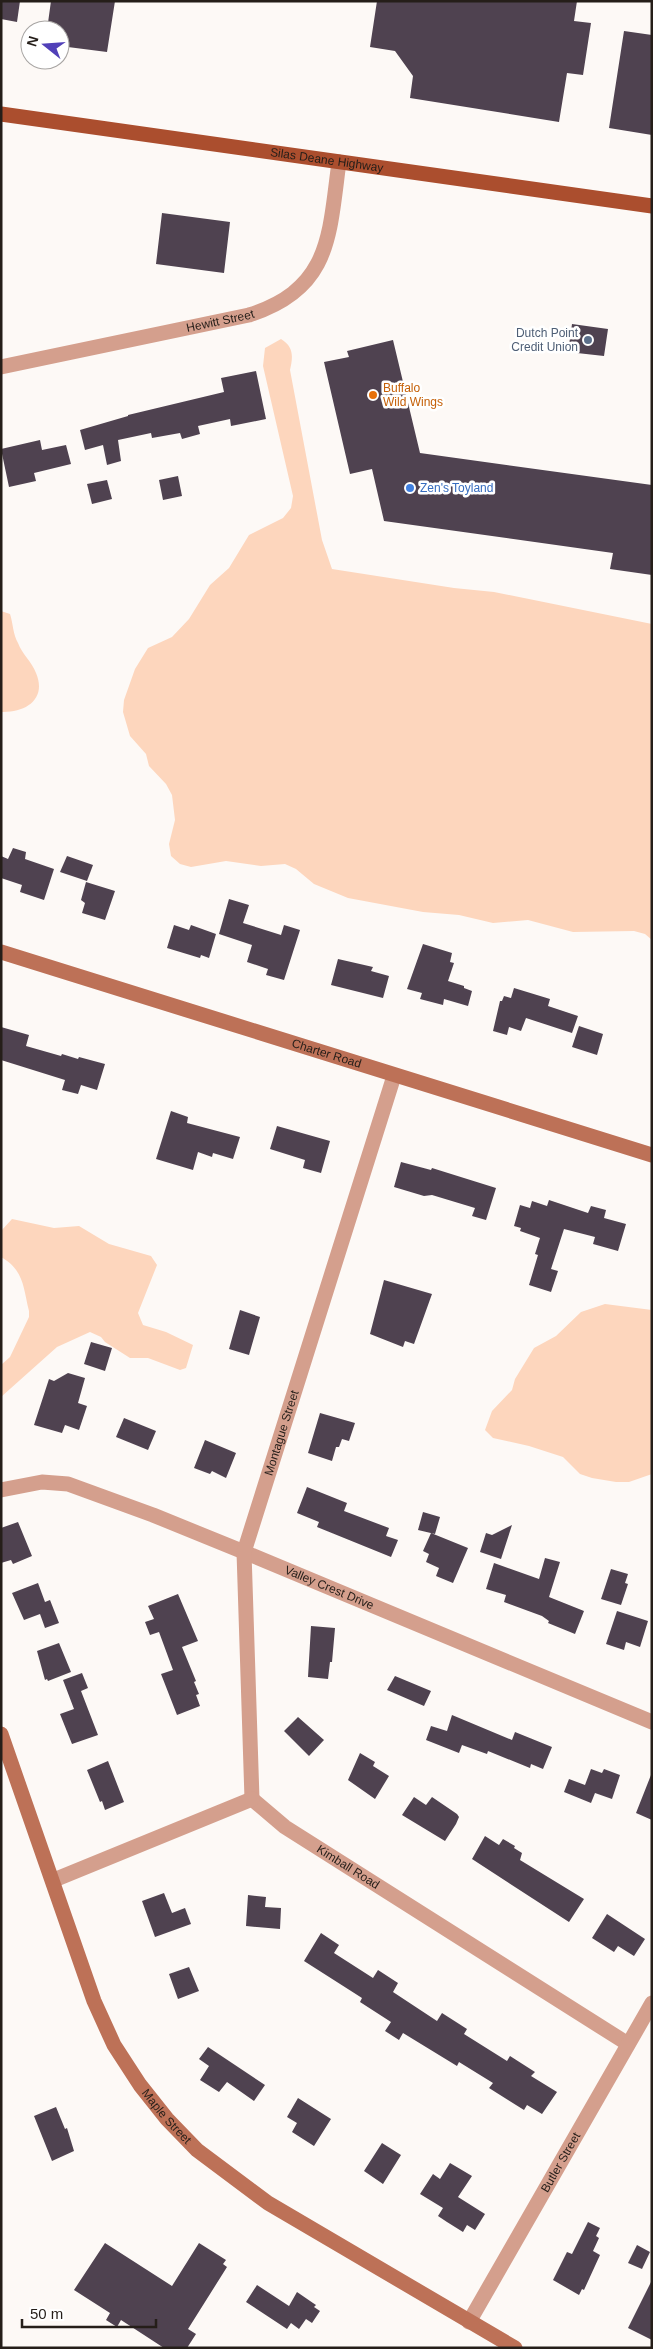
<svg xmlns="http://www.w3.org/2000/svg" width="653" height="2349" viewBox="0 0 653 2349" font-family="Arial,sans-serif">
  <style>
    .green { fill: #fdd6bd }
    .building { fill: #4f4250 }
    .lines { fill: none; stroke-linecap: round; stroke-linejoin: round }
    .street { stroke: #d49f8d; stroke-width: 15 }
    .secondary { stroke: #bd7157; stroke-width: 15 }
    .primary { stroke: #ab4e2e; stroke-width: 15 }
    .service-dot { fill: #5c6f8a; stroke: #fff; stroke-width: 2 }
    .food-dot { fill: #e8710a; stroke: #fff; stroke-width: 2 }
    .shop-dot { fill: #3f7fe0; stroke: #fff; stroke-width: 2 }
    .labels { text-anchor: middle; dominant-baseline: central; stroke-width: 5; stroke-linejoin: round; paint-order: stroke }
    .street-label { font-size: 12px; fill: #251e19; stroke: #fff }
    .service-label { font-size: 12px; fill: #4e5e75; stroke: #fff; text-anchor: end }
    .food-label { font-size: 12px; fill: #c56008; stroke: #fff; text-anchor: start }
    .shop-label { font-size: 12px; fill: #366cbe; stroke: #fff; text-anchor: start }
  </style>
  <rect width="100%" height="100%" fill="#fdf9f6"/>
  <path class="green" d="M281,339C294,347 293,357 290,370L322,540L332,569L454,588L494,592L652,624V940L645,934L634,931L573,932L528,920L493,923L459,915L423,912L348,898L314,884L296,869L285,864L261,866L226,861L191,867L180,864L171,856L169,844L175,820L172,795L166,784L149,766L146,754L130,736L123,712L124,700L135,669L148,648L172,637L189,619L210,585L229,568L249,535L283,518L291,508L293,496L263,366L265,348Z
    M1,611L10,614C13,623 13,635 18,643C22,654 32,662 36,673C47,699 26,713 1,712Z
    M12,1219L54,1228L79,1226L109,1244L151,1256L157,1265L138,1313L143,1325L166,1332L193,1345L186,1368L180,1370L148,1358H130L105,1342L101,1337L90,1332L57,1347L1,1397V1365L10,1357L29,1317V1311C23,1287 24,1270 1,1257V1231Z
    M605,1304L652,1310V1474L629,1482H616L592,1478L580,1474L563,1457L529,1446L493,1438L485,1430L492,1411L512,1390L515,1379L534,1348L556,1336L581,1312Z"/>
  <path class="building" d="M1,1H20L17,22L1,19Z
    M51,1H115L107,52L60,46V30H47Z
    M377,1H577L574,21L591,23L583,75L567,73L559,122L410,98L413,76L395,51L370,47Z
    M624,31L652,35V135L609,128Z
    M162,213L230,222L224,273L156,264Z
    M572,324L608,329L604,356L568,352Z
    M393,340L420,453L652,485V575L610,569L613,553L384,521L372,469L350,474L324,362L349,357L347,351Z
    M256,371L266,419L231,426L230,419L198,426L200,434L182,439L180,433L152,438L151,433L118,440L121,461L107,465L103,445L85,450L80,430L128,416V415L224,392L221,378Z
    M40,440L42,450L66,445L71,464L34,473L36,481L9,487L1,449Z
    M178,476L182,496L163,500L159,480Z
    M107,480L112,499L92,504L87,484Z
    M13,848L26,852L25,859L54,869L44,900L20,892L22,885L1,878V856L8,859Z
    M67,856L93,865L87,881L60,872Z
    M86,882L115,891L105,920L82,913L85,903L81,900Z
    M229,899L249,905L243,923L281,935L284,925L300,930L284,980L266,975L268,969L247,962L252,945L219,934Z
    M174,925L189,930L191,925L216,934L209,958L201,955L200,958L167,948Z
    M423,944L452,953L450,962L454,963L448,981L464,986V988L472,991L468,1006L444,999L443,1005L420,999L422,993L407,989Z
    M338,959L373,967L371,971L389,976L383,998L331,985Z
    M514,988L550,999L548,1006L578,1016L572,1033L526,1018L521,1031L509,1027L507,1035L493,1031L500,1001H502L504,996L511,998Z
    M579,1026L603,1034L597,1055L572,1047Z
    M1,1027L29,1035L26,1046L61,1056L62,1054L78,1059L79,1057L105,1064L97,1090L81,1085L78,1094L62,1090L65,1080L1,1060Z
    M171,1111L188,1117L187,1123L240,1137L233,1159L213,1153L212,1157L198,1152L193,1170L156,1159Z
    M277,1126L330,1141L321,1173L303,1168L305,1160L270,1149Z
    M401,1162L431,1170L432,1168L496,1188L486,1220L472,1216L475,1208L432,1195L424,1196L394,1187Z
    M549,1200L588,1213L591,1206L606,1210L604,1218L626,1224L618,1251L593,1244L595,1237L564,1229L551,1269L558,1271L551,1292L529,1285L538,1255L535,1254L540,1238L520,1231L521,1228L514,1226L520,1205L530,1208L532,1201L547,1206Z
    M384,1280L432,1294L414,1344L405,1341L403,1347L370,1334Z
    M240,1310L260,1317L249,1355L229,1349Z
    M91,1342L112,1348L105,1371L84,1364Z
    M68,1373L85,1378L78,1403L87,1406L79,1430L65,1425L62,1433L34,1425L49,1379L54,1381Z
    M320,1413L355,1423L349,1441L342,1439L339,1447H336L332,1461L308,1453Z
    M124,1418L156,1431L148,1450L116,1437Z
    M205,1440L236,1453L226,1478L212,1471L210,1474L194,1468Z
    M307,1487L347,1503L344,1511L389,1528L386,1536L398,1540L391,1557L317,1527L319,1522L297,1513Z
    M423,1512L440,1517L435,1534L418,1530Z
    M18,1522L32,1556L13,1564L11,1560L1,1563V1528Z
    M512,1525L501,1559L480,1552L486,1533L492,1535Z
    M431,1533L468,1548L453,1583L436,1576L439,1568L426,1562L429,1554L423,1551Z
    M545,1558L560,1562L549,1597L584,1611L575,1634L548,1623L549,1621L542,1616L504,1602L506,1595L486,1589L494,1563L539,1579Z
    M611,1569L628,1574L625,1583L628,1584L621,1605L601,1599Z
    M38,1583L45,1602L50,1600L59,1623L45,1628L40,1614L24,1620L12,1593Z
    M178,1594L198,1641L182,1647L196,1681L194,1682L199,1694L196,1695L200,1706L177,1715L161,1674L173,1670L159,1632L150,1635L145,1622L154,1619L148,1606Z
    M617,1611L648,1621L640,1647L626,1642L624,1650L606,1644Z
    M311,1626L335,1628L332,1662H330L328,1679L308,1677Z
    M59,1643L71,1672L48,1681L47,1679L45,1680L37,1651Z
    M82,1673L88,1688L81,1691L98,1735L72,1744L60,1714L74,1709L63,1680Z
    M395,1676L431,1691L424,1706L387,1690Z
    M452,1715L512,1740L515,1732L552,1747L543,1769L531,1764L530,1768L488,1751L487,1754L462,1745L459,1753L426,1740L431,1726L447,1731Z
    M298,1717L324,1740L309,1756L284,1731Z
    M360,1753L375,1762L373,1766L389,1776L375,1799L348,1780Z
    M108,1761L124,1802L105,1810L102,1801L100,1802L87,1770Z
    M591,1769L602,1773L604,1769L620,1775L612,1799L595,1793L591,1803L564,1792L569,1779L585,1785Z
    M651,1775H652V1820L636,1813Z
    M414,1797L426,1805L432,1797L457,1814L459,1817L456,1824L445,1841L402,1815Z
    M485,1836L499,1845L503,1839L515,1846L514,1848L522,1853L520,1860L584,1899L569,1922L472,1859Z
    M164,1893L172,1913L185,1908L191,1924L155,1937L142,1901Z
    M248,1895L266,1897L265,1907L281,1908L280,1929L246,1926Z
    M607,1914L645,1939L634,1956L618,1946L614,1952L592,1938Z
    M321,1933L339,1945L334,1953L373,1978L378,1970L398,1983L393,1992L437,2021L442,2013L467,2029L464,2034L507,2061L510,2056L535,2072L531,2076L557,2092L542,2114L527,2105L524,2110L489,2088L493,2083L459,2062L457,2066L403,2033L399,2040L385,2031L391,2022L360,2002L362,1998L304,1961Z
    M189,1967L199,1991L178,1999L169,1974Z
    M208,2047L265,2085L254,2101L227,2082L219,2092L200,2080L209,2066L199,2059Z
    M298,2098L331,2119L314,2146L292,2132L297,2123L287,2117Z
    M56,2107L65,2129L67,2128L74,2151L52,2161L34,2116Z
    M382,2143L401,2155L383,2184L364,2171Z
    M450,2163L472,2176L458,2197L485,2214L475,2230L467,2225L463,2232L447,2222L438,2216L443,2208L420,2194L433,2174L440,2179Z
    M588,2222L600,2228L596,2236L599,2238L593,2251L600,2255L584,2290L582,2289L579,2295L553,2280L567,2252L572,2254Z
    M105,2243L172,2286L199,2243L226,2260L223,2264L227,2267L188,2329L196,2334L187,2348H164L121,2320L117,2327L106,2320L110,2313L74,2290Z
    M637,2245L650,2252L642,2269L628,2263Z
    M652,2280V2340L628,2328Z
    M257,2285L289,2306L297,2292L313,2303L316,2305L314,2307L320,2311L312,2323L306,2319L299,2329L291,2323L287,2329L246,2302Z"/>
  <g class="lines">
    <g class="street">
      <path id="s1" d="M1,367L249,315C331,289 329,236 339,162"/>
      <path id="s2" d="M1,1490L42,1482L68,1484L153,1515L244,1552L652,1722"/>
      <path id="s3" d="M252,1799L244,1552L394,1076"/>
      <path id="s4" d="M252,1799L285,1827L628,2044"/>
      <path d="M54,1880L252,1799"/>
      <path id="s5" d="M469,2322L652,2003"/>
    </g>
    <g class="secondary">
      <path id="s6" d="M1,952L652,1155"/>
      <path id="s7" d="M1,1734L94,2001L114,2045L140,2085L167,2119L197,2150L268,2203L515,2348"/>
    </g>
    <path class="primary" id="s8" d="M1,114L652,206"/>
  </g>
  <circle class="service-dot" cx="588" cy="340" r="5"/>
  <circle class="food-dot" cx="373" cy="395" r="5"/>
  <circle class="shop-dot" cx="410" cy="488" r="5"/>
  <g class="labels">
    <g class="street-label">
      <text stroke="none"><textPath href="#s8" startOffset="329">Silas Deane Highway</textPath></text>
      <text stroke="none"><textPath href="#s1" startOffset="224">Hewitt Street</textPath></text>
      <text stroke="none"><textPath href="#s6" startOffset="341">Charter Road</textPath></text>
      <text stroke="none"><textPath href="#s3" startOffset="372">Montague Street</textPath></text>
      <text stroke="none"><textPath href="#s2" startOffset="349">Valley Crest Drive</textPath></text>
      <text stroke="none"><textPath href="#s4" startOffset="118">Kimball Road</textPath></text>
      <text stroke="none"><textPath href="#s7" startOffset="420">Maple Street</textPath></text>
      <text stroke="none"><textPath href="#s5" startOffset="184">Butler Street</textPath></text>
    </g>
    <g class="service-label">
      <text x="578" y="333">Dutch Point<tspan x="578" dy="14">Credit Union</tspan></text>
    </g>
    <g class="food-label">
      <text x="383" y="388">Buffalo<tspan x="383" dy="14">Wild Wings</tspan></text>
    </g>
    <g class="shop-label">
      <text x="420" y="488">Zen's Toyland</text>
    </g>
  </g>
  <rect width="653" height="2349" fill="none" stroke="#251e19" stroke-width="5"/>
  <g transform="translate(45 45) rotate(287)"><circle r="24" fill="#ffffff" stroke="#a8a5a3"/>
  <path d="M0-4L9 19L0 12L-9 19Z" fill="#5140b8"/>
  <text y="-8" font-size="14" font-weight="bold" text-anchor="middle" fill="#251e19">N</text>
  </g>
  <path d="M22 2319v8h134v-8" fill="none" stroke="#251e19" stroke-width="2.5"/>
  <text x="30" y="2319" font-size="15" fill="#251e19" stroke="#ffffff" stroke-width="4" paint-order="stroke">50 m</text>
</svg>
